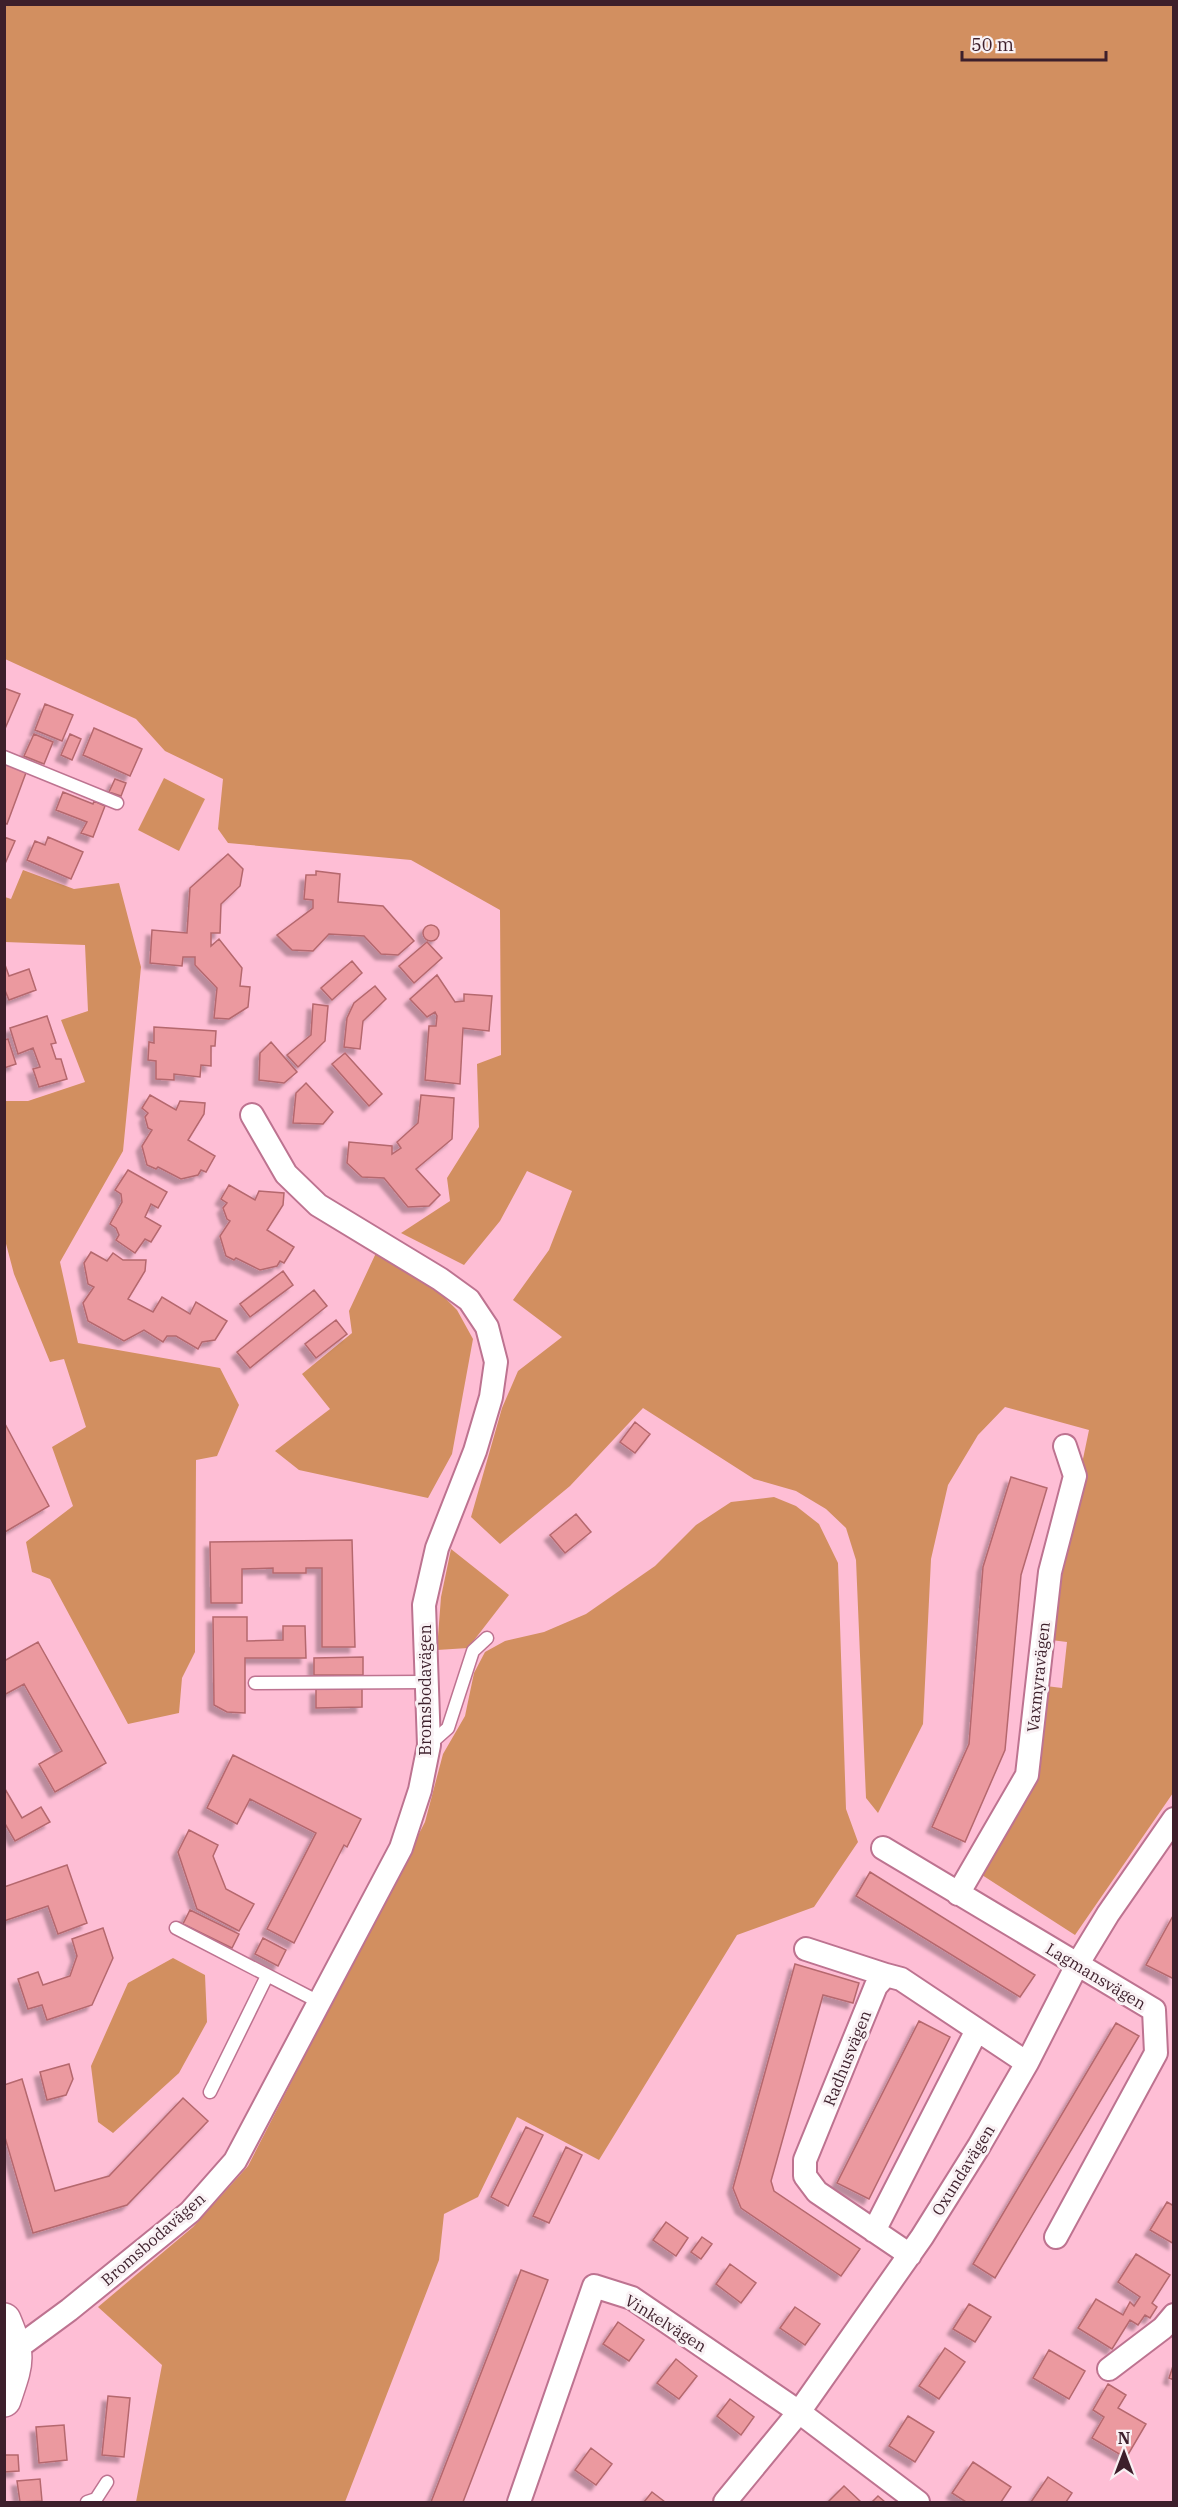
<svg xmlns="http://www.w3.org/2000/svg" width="1178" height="2507" viewBox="0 0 1178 2507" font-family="'IBM Plex Serif',serif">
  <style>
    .green { fill: #d28f60 }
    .building { fill: #eb999f; stroke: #b5686e; stroke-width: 1.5; filter: url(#shadow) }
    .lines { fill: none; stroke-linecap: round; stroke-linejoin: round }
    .lane-casing { stroke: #bd7390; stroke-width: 15 }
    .street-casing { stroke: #bd7390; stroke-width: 26 }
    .secondary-casing { stroke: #bd7390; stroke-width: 36 }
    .lane { stroke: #fff; stroke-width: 12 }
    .street { stroke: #fff; stroke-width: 22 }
    .secondary { stroke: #fff; stroke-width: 33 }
    .labels { text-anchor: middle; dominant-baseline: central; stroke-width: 6; stroke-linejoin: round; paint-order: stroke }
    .street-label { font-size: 16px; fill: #3d1f2b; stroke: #f9f1f4 }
  </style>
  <defs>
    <filter id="shadow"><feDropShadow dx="-5.5" dy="5.5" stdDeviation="1.5" flood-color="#0004"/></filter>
  </defs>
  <rect width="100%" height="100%" fill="#febed5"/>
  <path class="green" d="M4,5H1173V1793L1075,1935L982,1875L1046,1686L1062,1688L1067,1642L1051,1640L1059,1574L1089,1430L1005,1407L978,1435L948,1485L931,1559L923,1724L878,1813L866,1798L856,1560L846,1528L826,1509L796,1491L754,1479L643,1408L570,1486L500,1544L471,1517L502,1408L518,1371L562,1337L513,1300L549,1250L572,1191L527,1171L500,1221L464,1265L401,1233L450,1201L447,1178L479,1127L477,1064L501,1055L500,910L411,860L228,843L218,829L223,779L165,751L136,719L5,659Z
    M164,778L205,799L179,851L138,830Z
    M23,870L74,889L119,883L141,967L123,1151L60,1262L78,1343L220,1368L239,1405L217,1456L196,1460L195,1652L182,1678L179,1713L128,1724L50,1579L32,1572L26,1542L73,1506L52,1447L86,1427L64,1359L50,1362L14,1274L5,1240V1101H28L85,1082L61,1020L88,1011L85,945L5,942V897L11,899Z
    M376,1253L440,1293L457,1310L473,1339L452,1454L428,1498L299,1470L275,1451L330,1409L302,1374L352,1333L349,1311Z
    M774,1497L796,1506L819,1524L838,1563L846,1809L858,1842L814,1907L737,1935L599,2160L517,2117L478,2197L444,2214L439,2260L345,2502H136L162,2365L98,2307L193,2227L248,2166L425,1822L443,1754L465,1716L474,1673L485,1652L505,1641L544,1632L586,1614L655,1566L696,1525L731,1502Z
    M451,1549L509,1595L468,1648L437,1650L441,1597Z
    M173,1958L205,1975L207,2022L179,2073L113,2133L98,2122L91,2066L128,1983Z"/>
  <path class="building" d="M4,688L20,694L4,731Z
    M45,704L73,715L62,741L35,730Z
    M94,728L142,749L130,776L83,755Z
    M34,734L53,742L44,764L24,756Z
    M70,734L81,739L72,760L61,755Z
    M4,761L27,770L7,824L4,823Z
    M115,779L126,783L121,796L109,792Z
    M63,792L93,804L94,801L105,806L93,837L81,833L87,822L56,810Z
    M4,837L15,841L4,866Z
    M48,837L83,852L71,879L27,860L35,841L45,845Z
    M228,854L243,869L240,886L221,904L220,933H211V946L219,939L242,968L240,986L250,987L248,1007L229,1019L214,1018L217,988L195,965V957H183L182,966L150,963L152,930L187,933L190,888Z
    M316,871L340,874L338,902L383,906L414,941L398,955L381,954L364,936L329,934L313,951L292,950L277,935L313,908V900L304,899L306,875H316Z
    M423 933a8 8 0 1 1 16 0a8 8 0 1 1-16 0Z
    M427,942L442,958L414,983L399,966Z
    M352,961L362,973L332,1000L321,988Z
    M4,962L9,976L29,969L36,990L9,1000L4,988Z
    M437,975L455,1002L464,1001V994L492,996L489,1031L463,1028L460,1084L425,1080L429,1026H436L437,1016L435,1012L427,1017L410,999Z
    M375,986L386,999L363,1021L360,1049L344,1047L347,1018L354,1003Z
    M313,1004L328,1006L325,1041L298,1067L287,1055L311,1035Z
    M47,1016L56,1043L51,1044L56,1059H61L67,1079L39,1087L33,1069L40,1067L33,1048L18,1054L10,1028Z
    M154,1027L216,1031L215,1046H211V1066L201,1065L200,1077L174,1074V1080L156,1079V1061L148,1060L149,1042L154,1043Z
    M8,1039L16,1064L4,1068V1040Z
    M271,1042L297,1072L284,1083L259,1080L260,1053Z
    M345,1053L382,1094L369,1106L332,1064Z
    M306,1083L333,1112L323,1124L293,1123L296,1093Z
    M150,1095L176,1110L180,1101L205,1103L204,1114L188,1140L215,1156L206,1172L201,1170L198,1175L181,1179L158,1167L156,1169L147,1165L142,1146L152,1130L148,1128L145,1117L148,1113L142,1108Z
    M421,1095L454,1098L452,1139L416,1169L440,1195L429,1206L408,1207L384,1178L362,1177L347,1163L349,1142L392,1146V1154L401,1148L397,1142L418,1123Z
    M128,1170L167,1192L158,1208L151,1204L145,1217L161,1226L151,1242L145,1239L135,1253L116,1240L119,1235L116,1228L110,1224L122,1202L121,1194L115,1190Z
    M229,1185L255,1200L259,1191L284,1193L283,1205L267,1230L294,1247L284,1263L280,1261L277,1266L260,1270L236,1258L234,1260L226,1256L220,1236L230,1221L227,1219L223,1208L227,1203L221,1199Z
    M91,1252L107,1261L113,1253L123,1260H146L145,1271L128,1299L153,1312L162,1297L190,1314L196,1302L227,1321L215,1340L202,1342L198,1349L176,1336H167L163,1342L144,1330L124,1341L88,1321L83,1303L94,1287L88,1284L84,1263Z
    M283,1271L293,1285L250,1317L240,1304Z
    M314,1290L327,1306L250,1368L237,1352Z
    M336,1320L347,1334L316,1358L305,1344Z
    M4,1422L49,1506L5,1532H4Z
    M635,1422L650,1434L635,1453L620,1442Z
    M1011,1477L1047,1488L1021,1575L1005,1750L965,1842L932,1827L969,1744L983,1567Z
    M576,1514L591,1532L565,1553L550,1535Z
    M352,1540L355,1647H322V1568H306V1573H273V1568L242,1569V1603H211L210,1542Z
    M213,1617H247V1641L283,1640V1626H305L306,1658H245V1713L227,1712L214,1705Z
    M38,1642L106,1763L55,1792L39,1764L62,1751L24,1684L4,1695V1661Z
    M363,1657V1675H314V1658Z
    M362,1688V1707L316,1708V1689Z
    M233,1755L361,1819L347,1847L344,1845L294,1943L267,1929L316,1833L250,1799L237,1824L207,1808Z
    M5,1789L22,1818L41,1807L50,1822L15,1841L4,1822Z
    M189,1830L218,1845L213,1856L226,1889L254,1904L239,1931L197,1909L178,1852Z
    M67,1865L87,1923L58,1934L48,1906L4,1921V1887Z
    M870,1872L1035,1975L1020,1997L856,1896Z
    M190,1910L239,1934L232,1948L183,1924Z
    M1174,1914V1979L1146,1965Z
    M103,1928L113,1958L92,2005L47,2020L42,2005L28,2009L18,1979L38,1972L43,1985L70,1976L77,1956L72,1939Z
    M263,1938L286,1950L278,1966L255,1954Z
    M795,1964L859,1983L853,2003L823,1995L771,2181L774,2191L860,2249L841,2276L741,2208L733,2188Z
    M919,2021L950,2037L869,2199L837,2183Z
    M1116,2023L1139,2036L995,2278L973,2264Z
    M69,2064L73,2079L66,2095L47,2100L40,2072Z
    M22,2079L55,2191L109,2176L183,2098L208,2121L127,2205L33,2233L4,2134V2085Z
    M526,2127L543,2135L508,2206L491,2197Z
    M566,2147L582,2155L549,2223L533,2216Z
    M1167,2202L1174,2206V2244L1150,2230Z
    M666,2222L688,2238L676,2256L653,2240Z
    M702,2237L712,2244L701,2259L691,2252Z
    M1136,2254L1170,2275L1152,2303L1157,2307L1150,2318L1145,2315L1138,2325L1130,2320L1112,2349L1078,2328L1096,2299L1123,2315L1130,2302L1134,2306L1140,2297L1118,2282Z
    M730,2264L756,2283L741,2303L716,2284Z
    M521,2270L548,2280L463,2502H431Z
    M969,2304L991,2317L975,2342L953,2329Z
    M795,2307L820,2324L805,2345L780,2328Z
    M618,2322L644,2340L629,2361L603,2344Z
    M945,2348L965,2362L939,2399L919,2386Z
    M1049,2350L1085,2371L1069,2399L1033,2378Z
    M676,2359L697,2376L679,2399L657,2383Z
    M1174,2363V2380L1169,2378Z
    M1108,2384L1126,2395L1118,2408L1146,2424L1126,2458L1092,2438L1104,2417L1093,2410Z
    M108,2396L130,2398L124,2457L102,2455Z
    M730,2399L754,2417L741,2435L717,2416Z
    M908,2416L934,2432L915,2462L889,2446Z
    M64,2425L67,2460L39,2463L36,2427Z
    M591,2448L612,2464L596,2485L575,2470Z
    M4,2455H18L19,2471L4,2472Z
    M973,2462L1011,2487L1001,2502H966L952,2493Z
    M1048,2477L1072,2493L1066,2502H1031Z
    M40,2479L42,2501L20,2502L17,2481Z
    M844,2486L861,2502H828Z
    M652,2492L665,2502H644Z
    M878,2496L885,2502H872Z"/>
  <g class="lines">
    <g class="lane-casing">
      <path id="lane" d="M4,757L117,803
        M255,1683L426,1682
        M430,1744L448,1728L473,1651L487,1638
        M176,1928L319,2002
        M210,2092L267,1976
        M87,2502L96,2499L107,2482"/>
    </g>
    <g class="street-casing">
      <path id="street" d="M883,1848L1154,2010L1156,2053L1056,2237
        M958,1894L1027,1775L1050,1572L1075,1476L1065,1446
        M806,1949L886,1975
        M874,2231L977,2030
        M910,2255L817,2192L805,2176V2160L876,1986L886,1975L901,1979L1027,2063
        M16,2349L69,2310L190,2212L235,2161L401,1848L420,1790L429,1745L424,1605L437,1548L475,1451L491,1397L496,1362L487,1327L469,1300L440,1279L318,1205L286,1174L252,1115
        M1109,2369L1163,2328L1174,2315
        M519,2502L594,2286L632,2298L799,2412L918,2502
        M725,2502L799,2412L922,2237L979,2146L1027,2063L1077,1965L1108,1914L1174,1819"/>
    </g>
    <g class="secondary-casing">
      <path id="secondary" d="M4,2320C20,2358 17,2361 4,2400"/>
    </g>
    <use href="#lane" class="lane"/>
    <use href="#street" class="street"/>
    <use href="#secondary" class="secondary"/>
  </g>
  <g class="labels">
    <g class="street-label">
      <text transform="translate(1038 1677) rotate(-84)">Vaxmyravägen</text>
      <text transform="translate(425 1690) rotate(-90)">Bromsbodavägen</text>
      <text transform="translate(1096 1976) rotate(31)">Lagmansvägen</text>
      <text transform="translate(847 2058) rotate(-68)">Radhusvägen</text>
      <text transform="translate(963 2170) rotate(-58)">Oxundavägen</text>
      <text transform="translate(153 2239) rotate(-41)">Bromsbodavägen</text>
      <text transform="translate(666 2323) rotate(32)">Vinkelvägen</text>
    </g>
  </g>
  <rect width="1178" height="2507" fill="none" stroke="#3d1f2b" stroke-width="12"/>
  <g transform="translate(1124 2453)" stroke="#f9f1f4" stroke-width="4.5" paint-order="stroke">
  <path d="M0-4.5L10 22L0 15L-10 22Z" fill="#3d1f2b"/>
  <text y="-9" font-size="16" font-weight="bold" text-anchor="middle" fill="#3d1f2b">N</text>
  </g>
  <path d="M962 51v9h144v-9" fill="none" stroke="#3d1f2b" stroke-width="3"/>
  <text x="971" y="51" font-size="18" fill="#3d1f2b" stroke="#f9f1f4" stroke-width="4.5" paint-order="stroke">50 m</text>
</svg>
